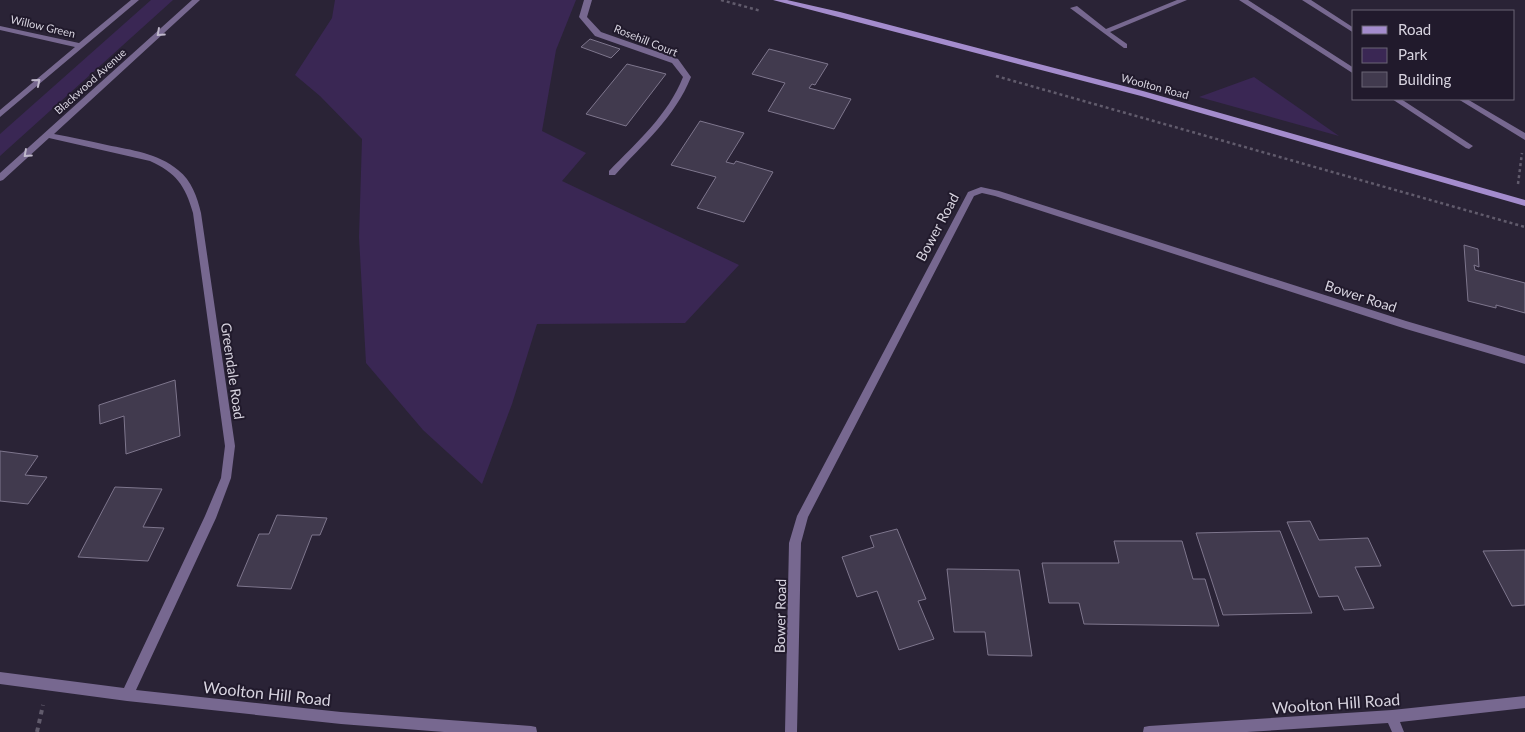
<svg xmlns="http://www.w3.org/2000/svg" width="1525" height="732" viewBox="0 0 1525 732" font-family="Lato,sans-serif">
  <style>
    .green { fill: #3a2754 }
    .building { fill: #413a4e; stroke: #7e768d }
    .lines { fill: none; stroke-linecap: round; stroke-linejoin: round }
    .path-far1 { stroke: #615b6c; stroke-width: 2.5; stroke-dasharray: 3 3; stroke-linecap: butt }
    .path { stroke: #615b6c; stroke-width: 4; stroke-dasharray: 4.5 4.5; stroke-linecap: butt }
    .street { fill: #776890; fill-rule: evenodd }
    .secondary { fill: #a48ccd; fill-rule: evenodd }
    .oneway { stroke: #c0b9cc }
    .labels { text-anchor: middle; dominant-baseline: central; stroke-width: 4; stroke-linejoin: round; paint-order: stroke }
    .far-street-label { font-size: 11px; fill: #d8d4e0; stroke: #211a2c }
    .street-label { font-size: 14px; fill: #d8d4e0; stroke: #211a2c }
    .near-street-label { font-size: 16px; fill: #d8d4e0; stroke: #211a2c }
  </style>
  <rect width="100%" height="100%" fill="#2a2336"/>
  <path class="green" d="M151,0H173L0,156V134Z
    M335,0H576L556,50L542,131L586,153L562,181L739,265L685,323L537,324L512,404L482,484L423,430L366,363L359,237L362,139L320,96L295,75L332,18Z
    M1254,77L1339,136L1199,97Z"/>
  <path class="building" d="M590,39L620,49L611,58L581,47Z
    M769,49L828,64L815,85L812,84L809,88L851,99L834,129L768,111L785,83L752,74Z
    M627,64L666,74L626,126L586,114Z
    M700,121L744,133L726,162L734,164L736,161L773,172L744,222L697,208L716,177L671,165Z
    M1464,245L1478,249L1479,267L1474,265L1475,270L1525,283V313L1496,305V308L1468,301Z
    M175,380L180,436L126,454L124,416L100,424L99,405Z
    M0,451L38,456L25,475L47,477L28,504L0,501Z
    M115,487L162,489L143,527L164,528L148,561L78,557Z
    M277,515L327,518L320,535H312L291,589L237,586L259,534H269Z
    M1310,521L1319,540L1368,538L1381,566L1355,567L1374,608L1344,610L1338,596L1319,597L1287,522Z
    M897,529L926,599L918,601L934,639L899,650L877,591L857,597L842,557L874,547L870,536Z
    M1280,531L1312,613L1223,615L1196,533Z
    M1114,541H1182L1193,579H1205L1219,626L1084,624L1079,603H1049L1042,563H1119Z
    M1525,550V605L1512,606L1483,551Z
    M947,569L1019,570L1032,656L988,655L985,632H954Z"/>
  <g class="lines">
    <path class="path-far1" d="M721,0L761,11
      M996,76L1525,227
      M1518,184L1522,153"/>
    <path class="path" d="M37,732L43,705"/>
    <path class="street" d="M131,0H139L0,117V110L75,47L0,30V26L79,43Z
      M192,0H200L54,134C72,137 89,141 107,145C131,150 158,153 178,170C192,181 197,197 201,213L235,446L231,478L216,518L136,690L341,712L531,726L536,727L537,732H444L341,724L127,701L0,684V672L124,688L205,516L221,478L225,446L193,213C185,185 176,173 150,161L49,138L3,180L0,181V173Z
      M584,0H592L587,17L601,32L678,59L691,77C675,117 643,144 615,175H609V171C637,142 668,115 683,77L672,63L595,36L579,17Z
      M1177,0H1187L1110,32L1127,44V48H1124L1070,8L1077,6L1106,29Z
      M1239,0H1248L1354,68V74Z
      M1302,0H1311L1354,28V33Z
      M1392,99H1401L1473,146L1469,149L1466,148Z
      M1458,99H1467L1525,133V140Z
      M981,187L999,191L1406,321L1525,356V364L1406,329L995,196L982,193L974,196L808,517L801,543L797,732H785L789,543L797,516L967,194L968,192Z
      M1525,696V708L1400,722L1404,732H1392L1388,723L1247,732H1143L1144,727L1149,726L1392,710Z"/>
    <path class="secondary" d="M773,0H787L840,12L1143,91L1525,200V206L1141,96Z"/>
  </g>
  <defs><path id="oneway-chevron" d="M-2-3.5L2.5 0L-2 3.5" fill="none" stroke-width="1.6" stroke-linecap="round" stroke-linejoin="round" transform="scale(1.25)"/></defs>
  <g class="oneway">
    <use href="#oneway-chevron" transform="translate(160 33) rotate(138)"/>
    <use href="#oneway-chevron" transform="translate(37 82) rotate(-40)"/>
    <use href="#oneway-chevron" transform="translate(27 154) rotate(138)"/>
  </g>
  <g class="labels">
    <g class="far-street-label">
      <text transform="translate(43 26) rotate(13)">Willow Green</text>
      <text transform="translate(646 40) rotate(22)">Rosehill Court</text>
      <text transform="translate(90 81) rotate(-42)">Blackwood Avenue</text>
      <text transform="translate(1155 86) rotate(15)">Woolton Road</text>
    </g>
    <g class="street-label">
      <text transform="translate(937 227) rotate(-62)">Bower Road</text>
      <text transform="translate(1361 296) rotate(18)">Bower Road</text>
      <text transform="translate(233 371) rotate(82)">Greendale Road</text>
      <text transform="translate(780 616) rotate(-89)">Bower Road</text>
    </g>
    <g class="near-street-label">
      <text transform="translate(267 693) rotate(6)">Woolton Hill Road</text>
      <text transform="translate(1336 703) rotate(-4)">Woolton Hill Road</text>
    </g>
  </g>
  <rect x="1352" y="10" width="162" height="90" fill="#211a2c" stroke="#6a6474"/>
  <rect x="1362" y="26" width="25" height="8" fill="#a48ccd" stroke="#6a6474"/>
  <text x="1398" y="35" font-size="15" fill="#d8d4e0">Road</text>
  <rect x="1362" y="48" width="25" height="15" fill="#3a2754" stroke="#6a6474"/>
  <text x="1398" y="60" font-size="15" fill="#d8d4e0">Park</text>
  <rect x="1362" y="72" width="25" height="15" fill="#413a4e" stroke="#6a6474"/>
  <text x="1398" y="85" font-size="15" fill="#d8d4e0">Building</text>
</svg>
